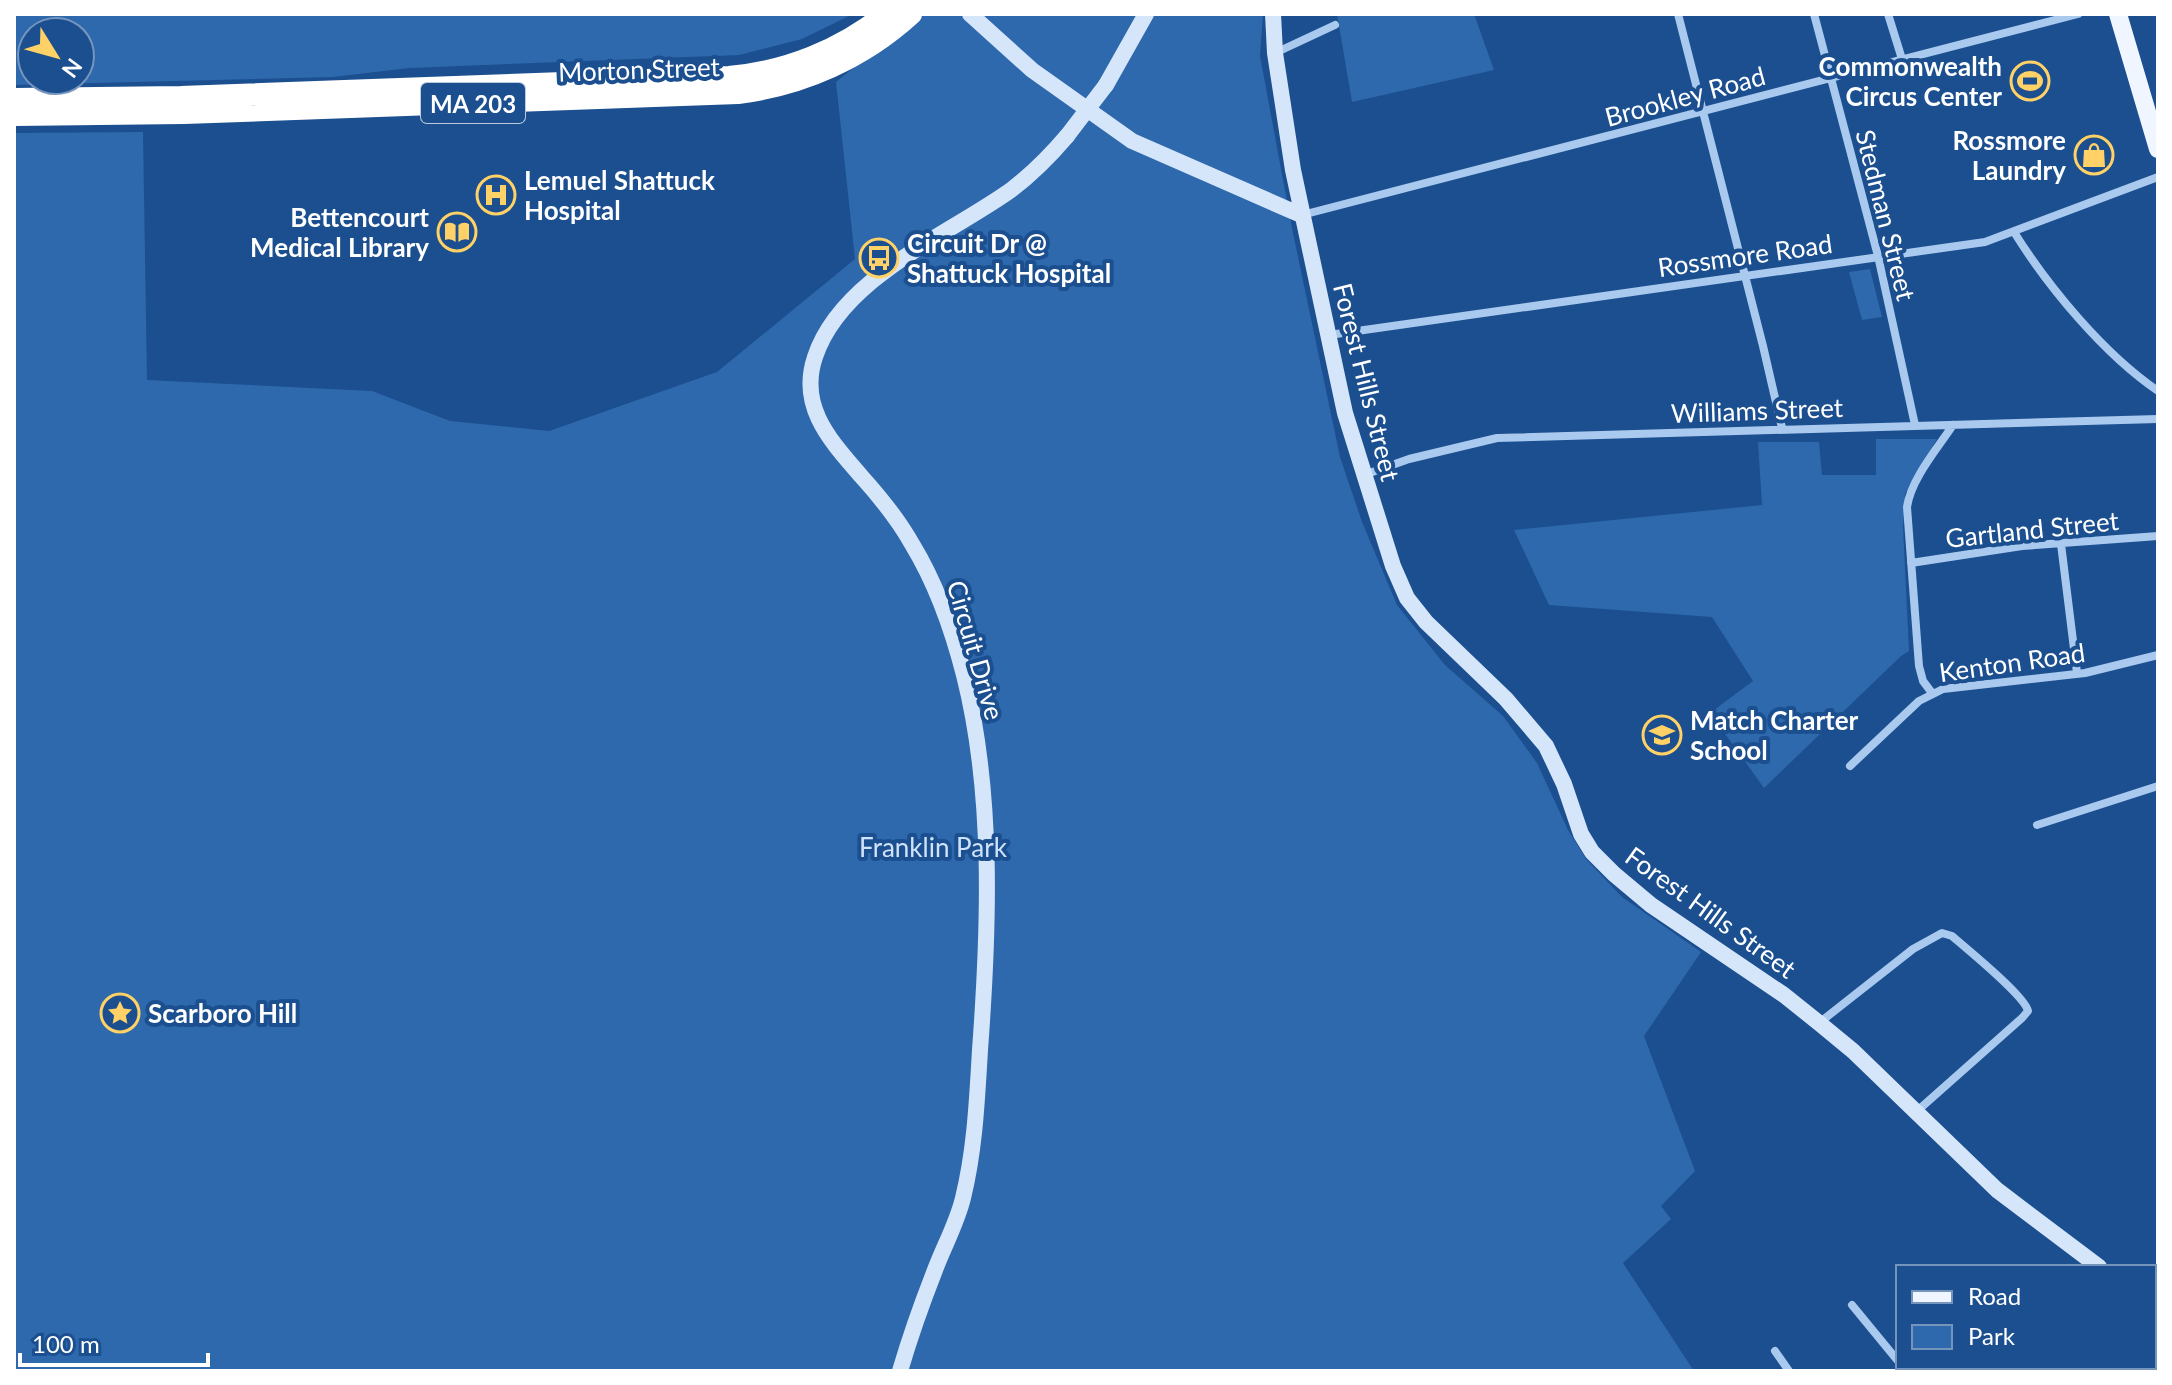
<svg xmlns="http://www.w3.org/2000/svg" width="2172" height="1385" viewBox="0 0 2172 1385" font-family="Lato,sans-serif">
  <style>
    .green { fill: #2e69ad; fill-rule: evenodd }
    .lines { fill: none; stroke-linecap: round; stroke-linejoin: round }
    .street { stroke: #a9c9ee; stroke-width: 8 }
    .secondary { stroke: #d6e6fa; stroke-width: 16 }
    .primary { stroke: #f0f6ff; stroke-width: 18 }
    .highway { stroke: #fff; stroke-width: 22 }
    .secondary-bridge { stroke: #d6e6fa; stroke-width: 16 }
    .labels { text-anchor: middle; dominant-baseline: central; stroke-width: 8; stroke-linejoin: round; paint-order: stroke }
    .shield { fill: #1b4f8f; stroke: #bbcadd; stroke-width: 2 }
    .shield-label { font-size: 24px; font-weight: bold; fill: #fff }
    .poi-label { font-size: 26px; font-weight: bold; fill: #fff; stroke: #1b4f8f; text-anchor: start }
    .street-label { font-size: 26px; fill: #fff; stroke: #1b4f8f }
    .park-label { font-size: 26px; fill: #cfe3fa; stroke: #1b4f8f }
  </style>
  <rect width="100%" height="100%" fill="#1b4f8f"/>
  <path class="green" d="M14,14H853L802,39L739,55L409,68L333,77L14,85ZM80,32V80H32V32Z
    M919,14H1263L1260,56L1293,233L1340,457L1362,522L1397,605L1445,665L1503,716L1537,763L1568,830L1586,859L1622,897L1701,952L1644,1036L1695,1171L1661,1206L1671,1219L1623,1263L1694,1371H14V133L143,132L147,380L372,391L450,421L549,431L717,372L855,259L836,82Z
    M1337,14H1474L1494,70L1352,102Z
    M1870,269L1882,317L1862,320L1849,272Z
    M1876,439H1937L1905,494L1903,527L1909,651L1901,656L1764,788L1710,713L1753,681L1712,617L1549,605L1514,530L1762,505L1758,442H1819L1822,475H1876Z"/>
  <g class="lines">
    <path class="street" d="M1678,14L1763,346L1782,428
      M1814,14L1878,256L1915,425
      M1888,14L1902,59
      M1275,53L1335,25
      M1302,215L2078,14
      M2014,232C2049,288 2104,354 2158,391
      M1329,335L1985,242L2158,177
      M1364,475L1409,459L1497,438L2158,419
      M2061,544L2077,673
      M1911,563L2022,546L2158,536
      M1932,693L1923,681L1919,666L1907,507C1911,479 1937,449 1953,425
      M1850,766L1919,701L1943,689L2085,673L2158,655
      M2037,825L2158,786
      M1819,1023L1913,949L1942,933L1952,936C1967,949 2025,996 2028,1011L2022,1018L1916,1112
      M1852,1305L1898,1361
      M1775,1351L1789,1371
      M1902,1367L1905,1371"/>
    <path class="secondary" d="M970,14L1032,70L1132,141L1301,215
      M1273,14L1275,53L1293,170L1345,413L1393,566L1407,598L1426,622L1506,699L1546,746L1564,784L1581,834L1592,852L1614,874L1651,905L1784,995L1819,1023L1853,1051L1997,1190L2099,1267
      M1106,85L1146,14
      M2154,1316L2158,1322
      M2154,1347L2158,1344
      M900,1371C910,1337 922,1303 935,1270C944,1246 957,1223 963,1198C975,1149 977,1100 980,1050C989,928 994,794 964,675C952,628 937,585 912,544C898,519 880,497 861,476C831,441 798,407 815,357C841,278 948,235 1011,190C1032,174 1050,156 1067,136
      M2114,1371L2120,1367"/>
    <path class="primary" d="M2118,14L2158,149"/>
    <path class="highway" d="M14,99L181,97L729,77C786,72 841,50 886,14
      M14,115L184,113L738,93C802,85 863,58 911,14"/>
    <path class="secondary-bridge" d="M1067,136L1106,85"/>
  </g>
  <defs>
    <g id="stadium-ring" transform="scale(2)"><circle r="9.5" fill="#1b4f8f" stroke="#ffd166" stroke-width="1.5"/><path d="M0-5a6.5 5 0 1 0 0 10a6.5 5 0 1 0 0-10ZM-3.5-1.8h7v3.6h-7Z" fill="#ffd166"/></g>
    <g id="shop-ring" transform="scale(2)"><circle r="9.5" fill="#1b4f8f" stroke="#ffd166" stroke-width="1.5"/><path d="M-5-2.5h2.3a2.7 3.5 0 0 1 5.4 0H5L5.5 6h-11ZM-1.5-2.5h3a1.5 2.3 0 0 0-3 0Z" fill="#ffd166"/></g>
    <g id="hospital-ring" transform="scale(2)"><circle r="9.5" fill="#1b4f8f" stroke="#ffd166" stroke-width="1.5"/><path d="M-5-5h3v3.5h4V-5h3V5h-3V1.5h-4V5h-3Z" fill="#ffd166"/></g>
    <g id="library-ring" transform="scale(2)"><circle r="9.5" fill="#1b4f8f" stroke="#ffd166" stroke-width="1.5"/><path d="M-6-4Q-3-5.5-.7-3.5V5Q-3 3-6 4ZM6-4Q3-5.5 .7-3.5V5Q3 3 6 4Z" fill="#ffd166"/></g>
    <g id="bus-ring" transform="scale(2)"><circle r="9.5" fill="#1b4f8f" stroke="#ffd166" stroke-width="1.5"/><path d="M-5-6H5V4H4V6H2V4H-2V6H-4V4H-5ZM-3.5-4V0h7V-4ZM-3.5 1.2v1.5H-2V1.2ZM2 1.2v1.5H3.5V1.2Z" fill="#ffd166"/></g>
    <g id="school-ring" transform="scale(2)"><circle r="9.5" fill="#1b4f8f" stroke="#ffd166" stroke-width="1.5"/><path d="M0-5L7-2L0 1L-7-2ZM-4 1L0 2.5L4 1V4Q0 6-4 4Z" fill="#ffd166"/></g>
    <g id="sight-ring" transform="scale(2)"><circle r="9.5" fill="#1b4f8f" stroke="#ffd166" stroke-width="1.5"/><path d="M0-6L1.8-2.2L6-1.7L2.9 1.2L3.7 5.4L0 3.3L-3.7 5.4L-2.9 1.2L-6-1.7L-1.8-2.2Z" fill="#ffd166"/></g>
  </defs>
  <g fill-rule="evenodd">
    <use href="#stadium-ring" x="2030" y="81"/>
    <use href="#shop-ring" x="2094" y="155"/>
    <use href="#hospital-ring" x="496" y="195"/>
    <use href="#library-ring" x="457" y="232"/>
    <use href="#bus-ring" x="879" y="258"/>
    <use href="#school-ring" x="1662" y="735"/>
    <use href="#sight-ring" x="120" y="1013"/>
  </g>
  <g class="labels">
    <rect class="shield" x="421" y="83" width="104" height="40" rx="6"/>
    <g class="shield-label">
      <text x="473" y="103">MA 203</text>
    </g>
    <g class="poi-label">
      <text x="2002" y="66" text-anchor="end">Commonwealth<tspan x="2002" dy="30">Circus Center</tspan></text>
      <text x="2066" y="140" text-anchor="end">Rossmore<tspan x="2066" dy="30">Laundry</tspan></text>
      <text x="524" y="180">Lemuel Shattuck<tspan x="524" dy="30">Hospital</tspan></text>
      <text x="429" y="217" text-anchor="end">Bettencourt<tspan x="429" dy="30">Medical Library</tspan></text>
      <text x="907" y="243">Circuit Dr @<tspan x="907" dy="30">Shattuck Hospital</tspan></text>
      <text x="1690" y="720">Match Charter<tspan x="1690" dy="30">School</tspan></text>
      <text x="148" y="1013">Scarboro Hill</text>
    </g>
    <g class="street-label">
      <text transform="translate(639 69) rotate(-2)">Morton Street</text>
      <text transform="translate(1685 96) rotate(-15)">Brookley Road</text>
      <text transform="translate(1886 215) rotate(76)">Stedman Street</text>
      <text transform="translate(1745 255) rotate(-8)">Rossmore Road</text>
      <text transform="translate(1367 382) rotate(76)">Forest Hills Street</text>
      <text transform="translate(1757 410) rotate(-2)">Williams Street</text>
      <text transform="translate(2032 529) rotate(-6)">Gartland Street</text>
      <text transform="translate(976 650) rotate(74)">Circuit Drive</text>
      <text transform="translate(2012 662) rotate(-8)">Kenton Road</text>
      <text transform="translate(1711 912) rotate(36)">Forest Hills Street</text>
    </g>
    <g class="park-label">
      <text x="933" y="847">Franklin Park</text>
    </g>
  </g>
  <rect width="2172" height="1385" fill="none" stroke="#ffffff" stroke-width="32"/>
  <rect x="1896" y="1265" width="260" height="104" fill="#1b4f8f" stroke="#7695bc" stroke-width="2"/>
  <rect x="1912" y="1291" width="40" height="12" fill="#f0f6ff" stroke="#7695bc" stroke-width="2"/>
  <text x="1968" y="1305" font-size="24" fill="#ffffff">Road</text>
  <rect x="1912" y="1325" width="40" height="24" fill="#2e69ad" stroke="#7695bc" stroke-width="2"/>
  <text x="1968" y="1345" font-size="24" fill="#ffffff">Park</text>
  <g transform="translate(56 56) rotate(127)"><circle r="38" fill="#1b4f8f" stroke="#7695bc" stroke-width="2"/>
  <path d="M0-6L14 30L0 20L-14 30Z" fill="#ffd166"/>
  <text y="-12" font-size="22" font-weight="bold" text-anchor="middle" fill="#ffffff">N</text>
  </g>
  <path d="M20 1353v12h188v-12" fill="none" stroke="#ffffff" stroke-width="4"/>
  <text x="32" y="1353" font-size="24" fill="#ffffff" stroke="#1b4f8f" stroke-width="6" paint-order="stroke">100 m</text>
</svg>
